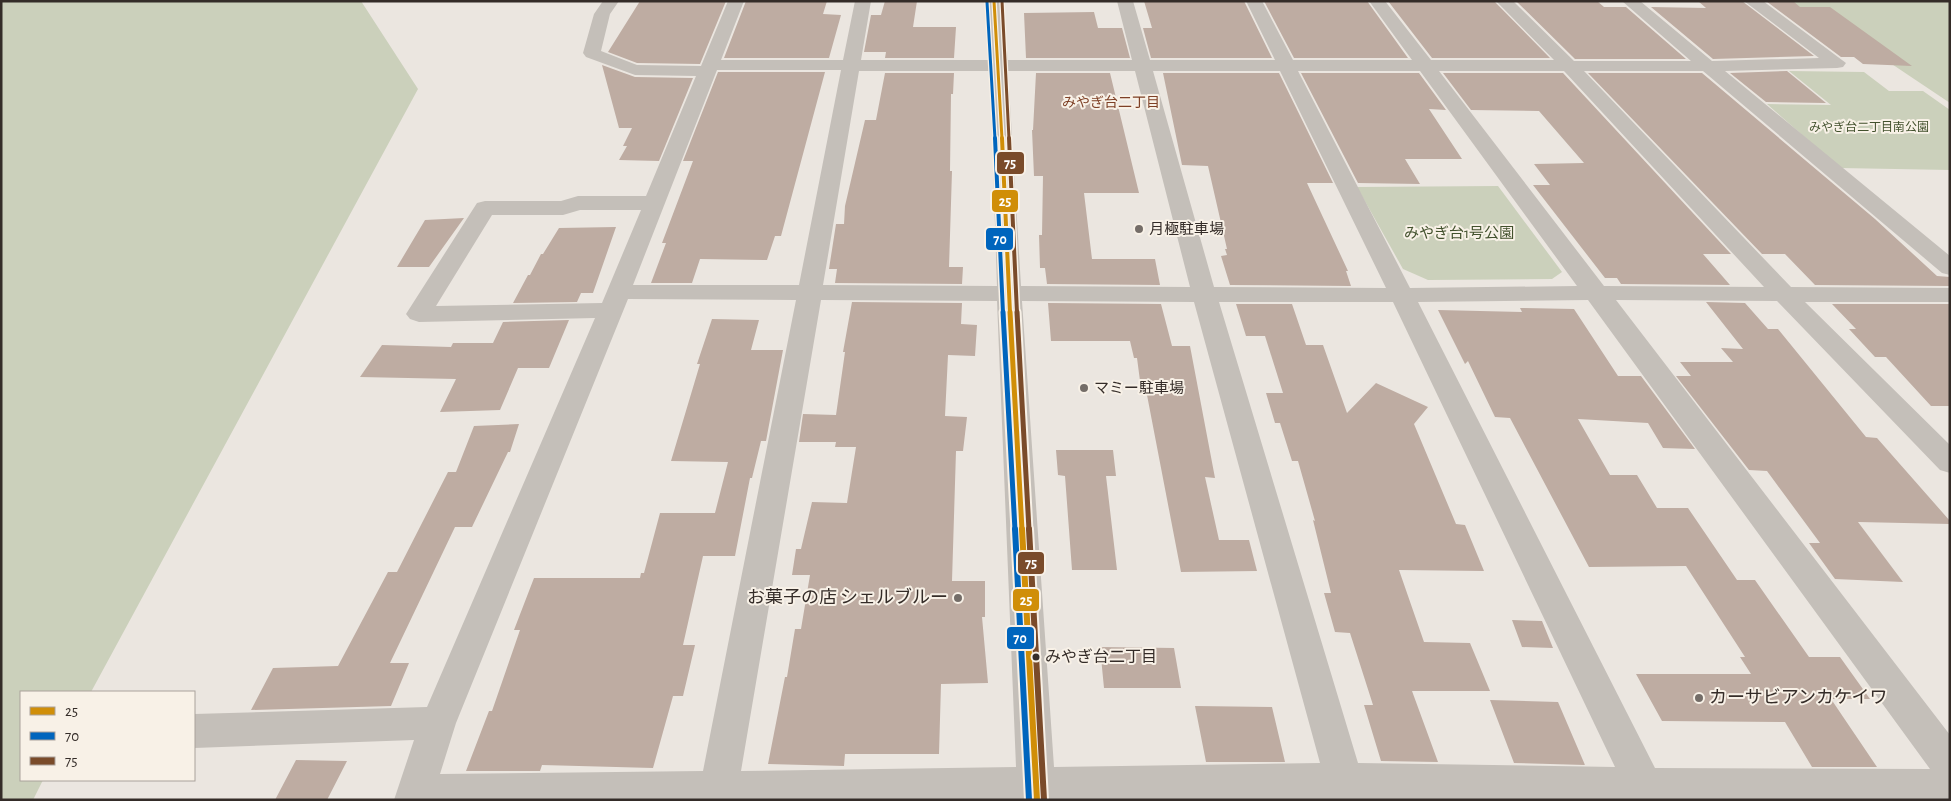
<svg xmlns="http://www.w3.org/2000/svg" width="1951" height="801" viewBox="0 0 1951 801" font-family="'Alegreya Sans','Noto Sans JP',sans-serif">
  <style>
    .green { fill: #cbd0bb }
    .building { fill: #beaca2 }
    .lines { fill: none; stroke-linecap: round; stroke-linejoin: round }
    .minor { fill: #c4bfb9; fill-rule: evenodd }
    .bus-1-far3-casing { stroke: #f8f1e7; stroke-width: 5.5 }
    .bus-1-far2-casing { stroke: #f8f1e7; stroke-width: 7 }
    .bus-1-far1-casing { stroke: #f8f1e7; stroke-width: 9 }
    .bus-1-casing { stroke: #f8f1e7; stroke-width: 10 }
    .bus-2-far3-casing { stroke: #f8f1e7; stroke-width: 5.5 }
    .bus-2-far2-casing { stroke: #f8f1e7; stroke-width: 7 }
    .bus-2-far1-casing { stroke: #f8f1e7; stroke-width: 9 }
    .bus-2-casing { stroke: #f8f1e7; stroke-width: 10 }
    .bus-3-far3-casing { stroke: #f8f1e7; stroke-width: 5.5 }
    .bus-3-far2-casing { stroke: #f8f1e7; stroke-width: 7 }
    .bus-3-far1-casing { stroke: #f8f1e7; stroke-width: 9 }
    .bus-3-casing { stroke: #f8f1e7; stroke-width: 10 }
    .bus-1-far3 { stroke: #d08e08; stroke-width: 3 }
    .bus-1-far2 { stroke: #d08e08; stroke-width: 4 }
    .bus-1-far1 { stroke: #d08e08; stroke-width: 5 }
    .bus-1 { stroke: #d08e08; stroke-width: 6 }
    .bus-2-far3 { stroke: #0065bd; stroke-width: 3 }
    .bus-2-far2 { stroke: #0065bd; stroke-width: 4 }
    .bus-2-far1 { stroke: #0065bd; stroke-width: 5 }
    .bus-2 { stroke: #0065bd; stroke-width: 6 }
    .bus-3-far3 { stroke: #7a4b2a; stroke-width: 3 }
    .bus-3-far2 { stroke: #7a4b2a; stroke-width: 4 }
    .bus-3-far1 { stroke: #7a4b2a; stroke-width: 5 }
    .bus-3 { stroke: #7a4b2a; stroke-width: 6 }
    .poi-dot { fill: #746d68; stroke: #f8f1e7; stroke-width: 2 }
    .bus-dot { fill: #342c28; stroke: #f8f1e7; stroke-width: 2 }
    .labels { text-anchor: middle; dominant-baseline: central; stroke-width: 4; stroke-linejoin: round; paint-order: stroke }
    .far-park-label { font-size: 12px; fill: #42512d; stroke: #f8f1e7 }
    .far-neighbourhood-label { font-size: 14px; fill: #7e4026; stroke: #f8f1e7 }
    .poi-label { font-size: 15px; fill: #342c28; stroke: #f8f1e7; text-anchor: start }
    .park-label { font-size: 15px; fill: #42512d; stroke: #f8f1e7 }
    .near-bus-label { font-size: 16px; fill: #342c28; stroke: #f8f1e7; text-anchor: start }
    .near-poi-label { font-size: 18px; fill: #342c28; stroke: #f8f1e7; text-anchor: end }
    .line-badge { stroke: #f8f1e7; stroke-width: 2 }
    .badge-label { font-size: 14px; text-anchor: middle; font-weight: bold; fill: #fff }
  </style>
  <rect width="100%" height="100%" fill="#ebe6e0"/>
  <path class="green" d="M1,1H361L418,89L91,692H21V780H43L33,800H1Z
    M1772,1H1950V103L1829,22Z
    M1789,71L1864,72L1889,91H1923L1950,110V170L1840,168L1767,104L1831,105Z
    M1498,186L1562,272L1552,279L1428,280L1403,269L1357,187Z"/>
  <path class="building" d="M640,1H726L700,64L637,63L608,52Z
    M746,1H827L823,14L841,15L829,58H724Z
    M885,1H917L913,27H956L954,58H885L886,52H864L871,15H881Z
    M1144,1H1244L1272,58H1151L1143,28H1152Z
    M1264,1H1367L1408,58H1294Z
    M1388,1H1494L1550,58H1432Z
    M1516,1H1597L1604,7H1626L1686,59H1575Z
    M1698,1H1742L1814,56L1713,59L1651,7L1706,8Z
    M1766,1H1793L1800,7H1830L1912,66L1863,64L1854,57H1841Z
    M1094,12L1098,28H1122L1130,58H1026L1024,13Z
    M602,65L635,77L693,78L659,161L619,160L627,146H623L632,128H619Z
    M1787,71L1826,103L1766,102L1730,73Z
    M718,72H825L781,236H775L767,260L700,259L692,283H651L666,243H662L693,161H683Z
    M885,73H954L953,94H951L950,171H952L949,267H963L962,284L835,283L837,269H829L836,224H844L845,206L865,120H876Z
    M1036,73H1110L1139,193H1084L1092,259H1155L1160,285L1047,284L1045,268H1040L1039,235H1042L1043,176H1034L1032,130H1033Z
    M1163,73H1279L1333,183H1307L1348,271H1346L1351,286L1230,285L1221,256L1227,255L1225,249H1227L1208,166L1182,165Z
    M1301,73H1419L1446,110L1429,109L1462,159H1405L1420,184L1358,183Z
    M1443,73H1563L1731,254H1703L1730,285L1621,284L1617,278H1605L1533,185H1550L1534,164L1584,163L1539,111L1471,110Z
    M1588,73H1702L1875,219L1937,276L1950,277V286L1815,285L1785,254H1762Z
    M464,218L429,267H397L425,220Z
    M616,227L593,293H581L577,302L513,303L528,275H530L541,254H543L559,228Z
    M852,302L962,303L961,324L977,325L975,356L948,355L945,416L967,417L963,451H956L952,581H985V617H982L988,683L941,684L939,754H845L844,766L768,764L785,677H787L795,629H801L810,575H792L796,549H801L812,502L847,503L856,447H835L836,442H799L803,414L836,415L845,352H843Z
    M1706,302L1745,303L1768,329H1778L1866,437L1877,438L1950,521V524L1858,522L1903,582L1835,579L1809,543H1820L1767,471L1749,470L1676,376H1691L1680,362H1733L1721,348L1743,349Z
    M1048,303L1161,304L1172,346H1190L1215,478L1205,477L1219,540H1249L1257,571L1181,572L1147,395L1142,396L1137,358H1134L1130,341H1051Z
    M1236,304H1292L1306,345H1323L1347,413L1376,383L1428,407L1414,424L1456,524L1465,525L1484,571L1399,570L1424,642L1470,643L1490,691H1412L1438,762L1381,761L1364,705H1373L1350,633L1335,632L1324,593H1331L1313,520L1315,521L1298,461H1292L1280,423H1275L1266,393H1283L1265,336H1246Z
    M1832,304H1950V406H1931L1886,357H1875L1849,329H1856Z
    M1520,308L1574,309L1618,376H1641L1695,449L1663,448L1648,423L1578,419L1610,475H1637L1657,508H1688L1737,580H1755L1809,657H1840L1870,699H1831L1877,767H1812L1785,722L1662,721L1636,674H1751L1740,657H1745L1686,566L1589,567L1510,418L1495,417L1468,361L1465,364L1438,310L1522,312Z
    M712,319L759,320L751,350H783L766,441H761L752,478H750L735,556H703L683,645H695L683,696H673L653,768L542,765L540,771H466L489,711H492L520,630H514L534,578H640L641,573H644L660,513H715L728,462L671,461L700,364H697Z
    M569,320L549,368H518L500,410L440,412L456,379L360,377L382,345L451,347L453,343H493L503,322Z
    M519,424L510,452H508L472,527H455L390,663H409L391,706L251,710L273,668L338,666L388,572H397L448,472H456L474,426Z
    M1056,450H1113L1116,476H1106L1117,570H1072L1065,476L1058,475Z
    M1512,620L1542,621L1553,648L1522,647Z
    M1100,647L1174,648L1181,688H1104Z
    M1490,700L1558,702L1585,765L1514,763Z
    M1195,706L1272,707L1285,762H1206Z
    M296,760L347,761L327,800H275Z"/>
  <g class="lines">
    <path class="minor" d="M603,1H619L610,14L601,51L637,65L701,66L728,1H744L721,60H843L855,1H871L861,60H990L986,1H1002L1008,60H1132L1117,1H1133L1150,60H1275L1246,1H1262L1293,60H1412L1369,1H1385L1431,60H1554L1496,1H1513L1574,61H1691L1622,1H1640L1712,61L1819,58L1744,1H1763L1846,63L1843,67L1837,68L1725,71L1950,256V275L1942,273L1703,71H1584L1791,287L1950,288V302H1805L1950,445V473L1940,470L1777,301L1616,300L1950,735V800H394L414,740L194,748V714L427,707L595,318L419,322L410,319L406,314L477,203L485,201H561L578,196H646L696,76L635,75L586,57L583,53L594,14ZM717,70H841L799,285H633ZM859,71H990L997,286L823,285ZM1008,71H1135L1190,287L1021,286ZM1153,71H1280L1386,288L1214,287ZM1298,71H1420L1577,286L1410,288ZM1439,71H1564L1764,287L1604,286ZM580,210H641L602,303L436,306L492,215H563ZM628,299L796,300L703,771L440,774L456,723ZM821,300L997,301L1016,767L741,771ZM1588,300L1930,769L1655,768L1418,302ZM1022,301L1194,302L1320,763L1054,767ZM1219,302H1393L1615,767L1358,763Z"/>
    <g class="bus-1-far3-casing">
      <path id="bus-1-far3" d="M994,1L1002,139"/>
    </g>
    <g class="bus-1-far2-casing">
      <path id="bus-1-far2" d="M1002,138L1010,313"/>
    </g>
    <g class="bus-1-far1-casing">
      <path id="bus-1-far1" d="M1010,312L1022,530"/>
    </g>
    <g class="bus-1-casing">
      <path id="bus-1" d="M1022,529L1037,800"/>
    </g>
    <g class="bus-2-far3-casing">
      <path id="bus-2-far3" d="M987,2L995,139"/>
    </g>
    <g class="bus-2-far2-casing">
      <path id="bus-2-far2" d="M995,138L1003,313"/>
    </g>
    <g class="bus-2-far1-casing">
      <path id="bus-2-far1" d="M1003,312L1015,530"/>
    </g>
    <g class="bus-2-casing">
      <path id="bus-2" d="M1015,529L1029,800"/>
    </g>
    <g class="bus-3-far3-casing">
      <path id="bus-3-far3" d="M1002,1L1009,139"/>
    </g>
    <g class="bus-3-far2-casing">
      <path id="bus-3-far2" d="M1009,138L1017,313"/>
    </g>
    <g class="bus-3-far1-casing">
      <path id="bus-3-far1" d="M1017,312L1029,530"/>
    </g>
    <g class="bus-3-casing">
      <path id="bus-3" d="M1029,529L1044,800"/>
    </g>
    <use href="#bus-1-far3" class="bus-1-far3"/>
    <use href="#bus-1-far2" class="bus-1-far2"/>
    <use href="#bus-1-far1" class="bus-1-far1"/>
    <use href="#bus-1" class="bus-1"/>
    <use href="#bus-2-far3" class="bus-2-far3"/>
    <use href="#bus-2-far2" class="bus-2-far2"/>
    <use href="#bus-2-far1" class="bus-2-far1"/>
    <use href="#bus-2" class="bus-2"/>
    <use href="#bus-3-far3" class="bus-3-far3"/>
    <use href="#bus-3-far2" class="bus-3-far2"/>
    <use href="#bus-3-far1" class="bus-3-far1"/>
    <use href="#bus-3" class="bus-3"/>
  </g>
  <g class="poi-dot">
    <circle cx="1139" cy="229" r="5"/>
    <circle cx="1084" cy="388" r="5"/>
    <circle cx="958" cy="598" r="5"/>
    <circle cx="1699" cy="698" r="5"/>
  </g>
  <circle class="bus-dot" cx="1036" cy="657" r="4.5"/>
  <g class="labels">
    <g class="far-park-label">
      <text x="1869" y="127">みやぎ台二丁目南公園</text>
    </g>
    <g class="far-neighbourhood-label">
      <text x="1111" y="103">みやぎ台二丁目</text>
    </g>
    <g class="poi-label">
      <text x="1149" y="229">月極駐車場</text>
      <text x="1094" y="388">マミー駐車場</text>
    </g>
    <g class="park-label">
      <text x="1459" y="233">みやぎ台1号公園</text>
    </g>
    <g class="near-bus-label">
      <text x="1045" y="657">みやぎ台二丁目</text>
    </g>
    <g class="near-poi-label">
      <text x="948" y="598">お菓子の店 シェルブルー</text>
      <text x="1709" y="698" text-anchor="start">カーサビアンカケイワ</text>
    </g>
  </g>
  <g class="line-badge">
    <rect x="996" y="151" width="29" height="24" rx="5" fill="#7a4b2a"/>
    <rect x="991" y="189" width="28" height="24" rx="5" fill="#d08e08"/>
    <rect x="985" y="227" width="29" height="24" rx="5" fill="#0065bd"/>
    <rect x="1017" y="551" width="28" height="24" rx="5" fill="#7a4b2a"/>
    <rect x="1012" y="588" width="28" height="24" rx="5" fill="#d08e08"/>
    <rect x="1006" y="626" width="29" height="24" rx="5" fill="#0065bd"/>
  </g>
  <g class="badge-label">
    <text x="1010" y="168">75</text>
    <text x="1005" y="206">25</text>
    <text x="1000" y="244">70</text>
    <text x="1031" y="568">75</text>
    <text x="1026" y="605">25</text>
    <text x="1020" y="643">70</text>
  </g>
  <rect width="1951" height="801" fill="none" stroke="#342c28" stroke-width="5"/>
  <rect x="20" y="691" width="175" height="90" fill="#f8f1e7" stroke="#aaa29b"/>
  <rect x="30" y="707" width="25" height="8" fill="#d08e08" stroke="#aaa29b"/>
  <text x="65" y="716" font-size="15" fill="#342c28">25</text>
  <rect x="30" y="732" width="25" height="8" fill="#0065bd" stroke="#aaa29b"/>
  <text x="65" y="741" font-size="15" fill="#342c28">70</text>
  <rect x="30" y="757" width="25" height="8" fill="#7a4b2a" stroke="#aaa29b"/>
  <text x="65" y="766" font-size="15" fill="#342c28">75</text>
</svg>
